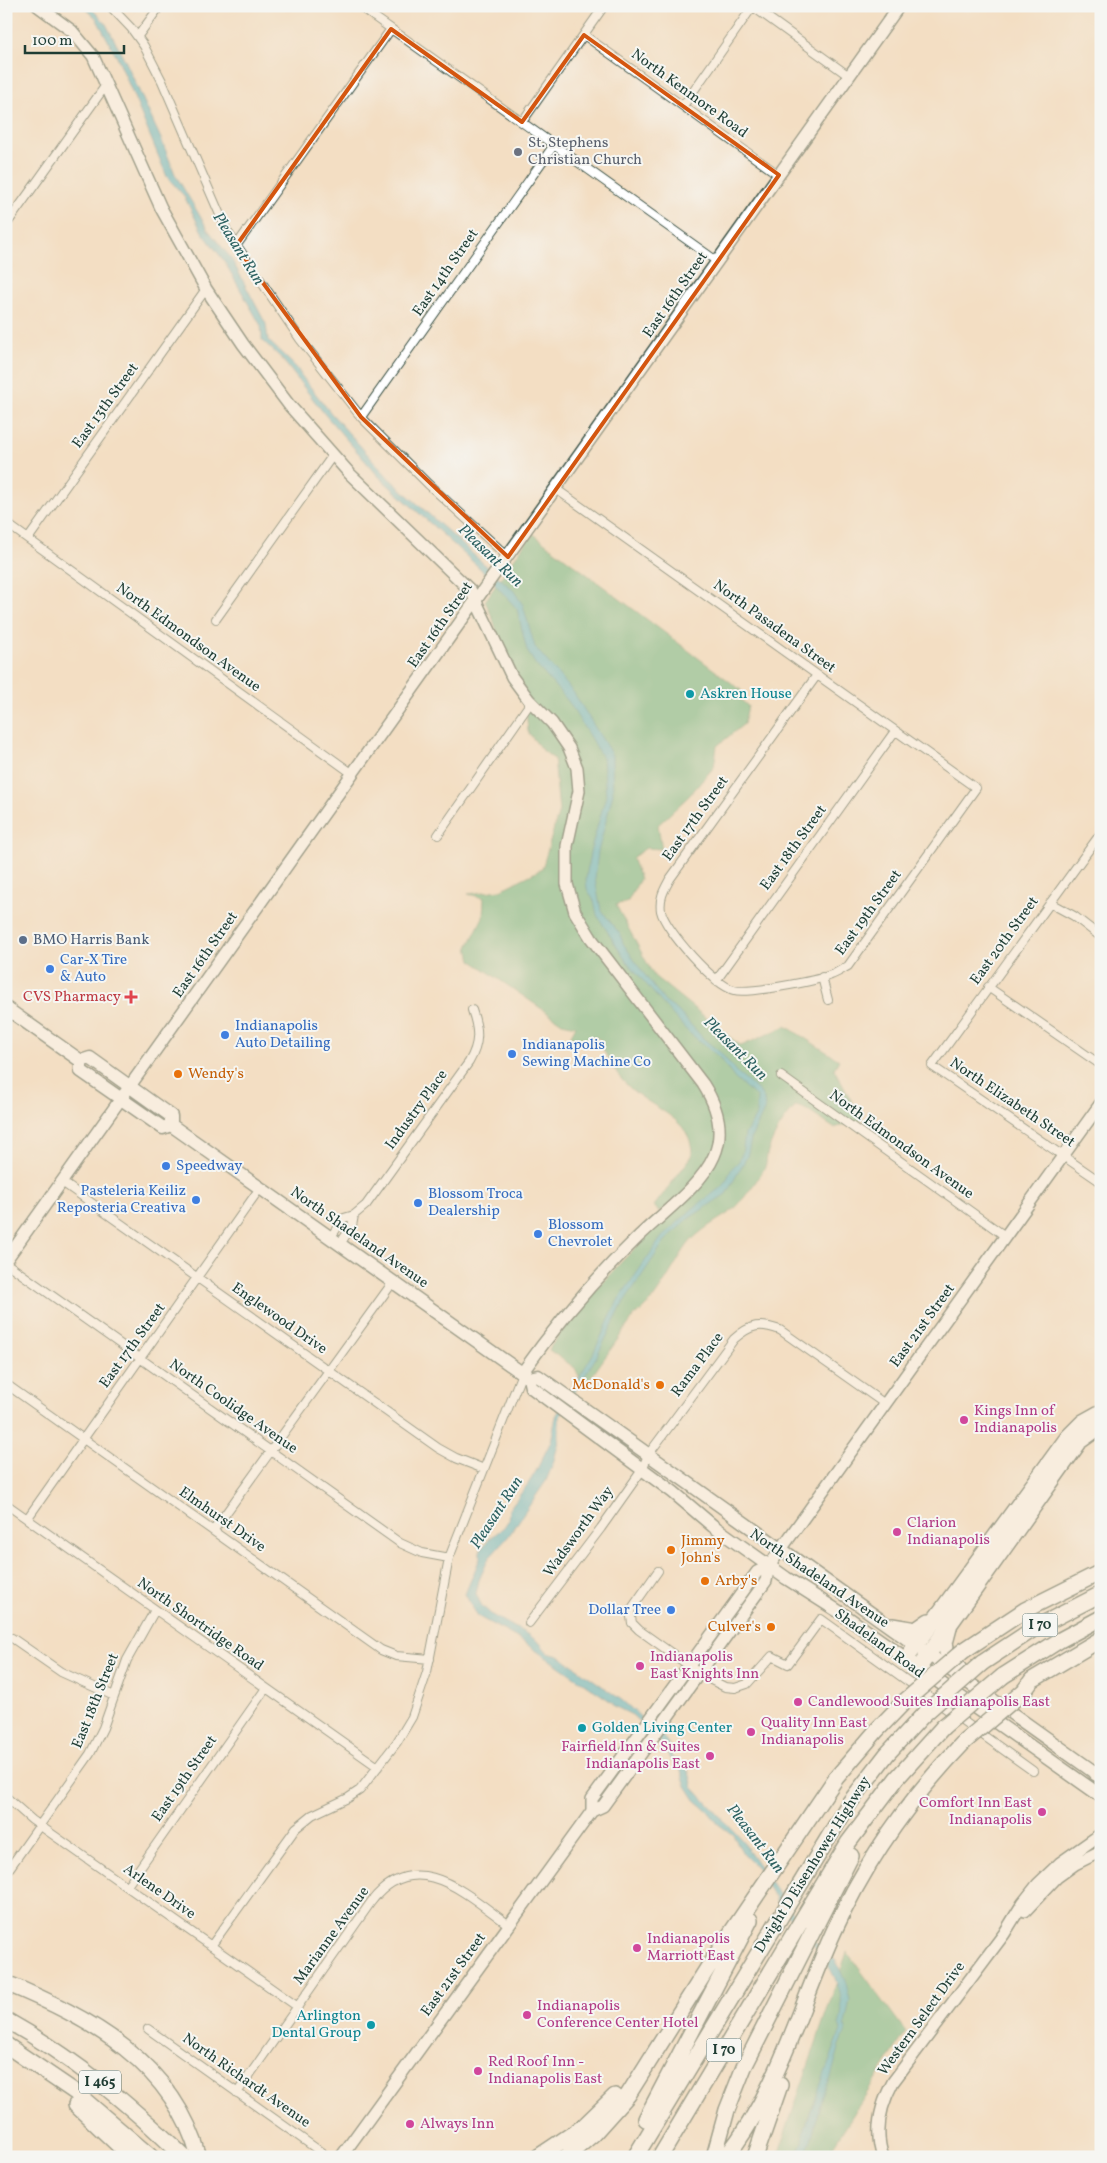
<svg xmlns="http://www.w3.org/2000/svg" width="1107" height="2163" viewBox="0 0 1107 2163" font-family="Vollkorn,serif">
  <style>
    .forest { fill: #64b683; stroke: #427a5c }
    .water { fill: #4ab3c8; stroke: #34787e }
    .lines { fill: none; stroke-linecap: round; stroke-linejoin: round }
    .street-casing { stroke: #3f5549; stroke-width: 10 }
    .secondary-casing { stroke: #3f5549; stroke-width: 14 }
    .primary-casing { stroke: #3f5549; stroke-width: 15 }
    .highway-casing { stroke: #3f5549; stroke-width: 18 }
    .street { stroke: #fff; stroke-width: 8 }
    .secondary { stroke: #fff; stroke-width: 11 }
    .primary { stroke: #fff; stroke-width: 12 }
    .highway { stroke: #fff; stroke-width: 15 }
    .highway-bridge-casing { stroke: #3f5549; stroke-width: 18; stroke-linecap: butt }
    .highway-bridge { stroke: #fff; stroke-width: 15 }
    .marked { fill: none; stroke: #d45610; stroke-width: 4; stroke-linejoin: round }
    .worship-dot { fill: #6b7280; stroke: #f6f6f2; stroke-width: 2 }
    .culture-dot { fill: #0f9aa8; stroke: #f6f6f2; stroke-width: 2 }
    .service-dot { fill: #5c6f8a; stroke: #f6f6f2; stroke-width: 2 }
    .shop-dot { fill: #3f7fe0; stroke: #f6f6f2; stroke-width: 2 }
    .health-dot { fill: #e0444e; stroke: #f6f6f2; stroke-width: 2 }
    .food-dot { fill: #e8710a; stroke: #f6f6f2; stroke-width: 2 }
    .hotel-dot { fill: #d1479c; stroke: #f6f6f2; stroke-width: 2 }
    .labels { text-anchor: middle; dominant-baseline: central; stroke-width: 4; stroke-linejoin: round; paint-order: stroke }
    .shield { fill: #f6f6f2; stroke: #60746d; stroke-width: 1 }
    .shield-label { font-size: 14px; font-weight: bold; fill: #1f3d34 }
    .street-label { font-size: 15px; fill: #1f3d34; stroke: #f6f6f2 }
    .worship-label { font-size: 15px; fill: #5b616d; stroke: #f6f6f2; text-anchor: start }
    .culture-label { font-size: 15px; fill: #0d838f; stroke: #f6f6f2; text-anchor: start }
    .service-label { font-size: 15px; fill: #4e5e75; stroke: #f6f6f2; text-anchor: start }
    .shop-label { font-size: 15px; fill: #366cbe; stroke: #f6f6f2; text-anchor: start }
    .health-label { font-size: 15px; fill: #be3a42; stroke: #f6f6f2; text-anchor: end }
    .food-label { font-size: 15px; fill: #c56008; stroke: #f6f6f2; text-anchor: start }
    .hotel-label { font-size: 15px; fill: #b23c85; stroke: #f6f6f2; text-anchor: start }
    .water-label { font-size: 16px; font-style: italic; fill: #2c6060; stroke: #f6f6f2 }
  </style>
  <rect width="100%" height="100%" fill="#f6f6f2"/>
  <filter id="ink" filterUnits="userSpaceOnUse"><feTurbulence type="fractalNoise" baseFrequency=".02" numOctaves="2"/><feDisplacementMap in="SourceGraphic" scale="10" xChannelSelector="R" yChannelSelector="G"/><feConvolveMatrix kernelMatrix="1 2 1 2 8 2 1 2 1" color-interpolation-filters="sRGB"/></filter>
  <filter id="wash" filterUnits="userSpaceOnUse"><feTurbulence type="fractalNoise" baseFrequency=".0096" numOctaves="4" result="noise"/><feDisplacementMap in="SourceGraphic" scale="20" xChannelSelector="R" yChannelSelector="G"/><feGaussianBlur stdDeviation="1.12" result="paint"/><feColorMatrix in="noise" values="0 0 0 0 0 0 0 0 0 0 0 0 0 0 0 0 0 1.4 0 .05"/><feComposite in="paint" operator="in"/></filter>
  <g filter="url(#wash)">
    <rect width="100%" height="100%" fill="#f3dec3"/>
    <path class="forest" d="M532,533L741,690L740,699L748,706L744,724L717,746L714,767L689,796L658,825L662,849L646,848L632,858L640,879L628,901L616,905L654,976L741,1046L786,1026L839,1060L834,1069L862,1120L834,1128L805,1109L796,1106C784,1119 773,1135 768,1152C766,1157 767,1162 765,1167C762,1174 739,1206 733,1210C719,1220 701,1229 690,1242C676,1259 654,1308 635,1315L584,1387L575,1368L549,1350L551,1346C588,1294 631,1251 676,1207L658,1211L654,1206L692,1156C694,1117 648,1108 627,1085C618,1077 613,1067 607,1057C604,1050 600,1047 601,1040L593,1036L586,1039L570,1037L576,1026L562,1023L471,960L468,947L483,917L484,898L468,894L500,890L542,869L559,811L554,759L541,749L528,732L524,688L500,642L493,619L485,601Z
      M847,1952L906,2032L826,2157H777Z"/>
    <path class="water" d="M83,6H89L105,22L126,62L162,141L175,174L209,231L231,258L266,324L268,340L297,368L301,375L331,413L389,478L514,591L523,605L535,647L574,693L612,755L613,794L598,852L595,879L601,910L620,934L623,943L639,967L665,1002L677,1010L705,1040L721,1053L738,1074L760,1092L764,1099L765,1109L752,1136L747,1157L726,1194L688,1219L665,1241L624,1302L597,1356L559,1418V1441L553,1464L546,1481L508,1537L489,1558L479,1580L476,1594L482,1606L491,1614L527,1634L540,1643L548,1653L559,1656L570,1663L623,1701L664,1738L672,1749L671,1754L673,1759H678L689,1772L693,1787L742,1840L779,1894L816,1942L836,1961L846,1983L850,2000L845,2024L847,2029L840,2045L831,2077L822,2095L811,2141L804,2157H796L803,2142L804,2132L810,2113L841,2030L839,2025C854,1978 803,1934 776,1902V1898L757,1873L758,1869L743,1854L733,1835L718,1824L708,1811L695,1800L686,1786L680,1768L675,1762L671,1761L667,1753L660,1752L662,1744L660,1742L632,1715L614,1706L613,1703L519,1639L477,1616L465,1594L480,1558V1551L488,1540L504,1527L508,1521L509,1509L528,1484L536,1471L551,1441L556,1416L593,1354L618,1300L661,1238L692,1209L724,1185L732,1168L739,1161L742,1153L745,1134L756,1116L757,1097L735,1079L719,1057L688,1032L662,1003L624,958L597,915L594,901L587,889L586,879L590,852L606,796L603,759L568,701L536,665L527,651L517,609L486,574L379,477L326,416L281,358L262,340L261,326L224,261L202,232L184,196L167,177L119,61L96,18Z"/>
  </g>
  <g filter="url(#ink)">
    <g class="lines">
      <g class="street-casing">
        <path id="street" d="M110,6L131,28L144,46L162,81L227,231L300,339L361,417L428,484L508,557
          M359,6L718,262
          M752,6L849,76
          M584,35L779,175
          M138,36L160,6
          M683,106L753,6
          M522,122L604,6
          M6,225L106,85
          M236,246L391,29
          M361,417L554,145
          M556,489L976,788
          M6,523L353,774
          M28,539L206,289
          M216,619L333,455
          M817,675L670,879C664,890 659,898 661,911C665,930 715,986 734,990C748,994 816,981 831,975C837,973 842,969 848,966L976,788
          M1101,833L932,1066L1101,1182
          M438,835L531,702
          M1050,903L1074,916L1101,937
          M822,977L828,1000
          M716,981L895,731
          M988,987L1101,1065
          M781,1076L1005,1236
          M62,1182L438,1448L456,1458L484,1469
          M330,1238L344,1218L354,1215L366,1205L469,1062C480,1043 479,1030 472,1010
          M340,1244L352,1226L354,1215
          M6,1263L400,1543L422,1553L449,1558
          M6,1384L381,1650L396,1656L430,1659
          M6,1504L378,1767
          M27,1519L260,1188
          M213,1531L393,1282
          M658,1571L630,1611L632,1623L639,1630L705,1677L725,1687L735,1688L747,1684L772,1656L788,1664L821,1619L1033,1771
          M529,1623L601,1528L642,1470L648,1455L734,1339C751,1324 760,1323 780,1330L885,1404
          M12,1638L61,1672L114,1696
          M6,1797L32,1820L298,2007
          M6,1873L90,1754L103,1728L127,1660L155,1610
          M127,1886L266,1688
          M211,1946L296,1828L312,1815L348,1798L360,1790L397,1742L412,1717L427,1672L449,1558L522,1373
          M148,2029L328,2157
          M237,2093L371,1902C416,1844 467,1895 509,1925"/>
      </g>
      <g class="secondary-casing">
        <path id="secondary" d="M38,6L72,31L93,56L161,208L206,289L243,344L289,405L350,474L471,591L512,677L529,700L552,723L569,748L577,768L579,791L567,846V884L575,912L591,938L703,1084C717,1106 725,1131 714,1156C701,1187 656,1218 633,1242C592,1282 555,1326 522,1373
          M6,1260L899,6
          M592,1811V1799L757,1572L769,1566
          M1025,1911L1057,1877L1075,1864L1101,1851
          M341,2157L592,1811L603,1806L766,1581L769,1566L1101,1103
          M883,2157C874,2131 880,2106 893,2082L1004,1934L1023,1903L1038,1884L1060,1863L1101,1834"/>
      </g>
      <g class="primary-casing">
        <path id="primary" d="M6,1008L81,1061
          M81,1061L90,1058L171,1116V1125
          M81,1061V1071L163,1128L171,1125
          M171,1125L529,1378L538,1376L1101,1777
          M529,1378L531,1387L673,1492L713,1526L786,1578L841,1613L1101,1796"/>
      </g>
      <g class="highway-casing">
        <path id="highway" d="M892,1626L916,1630L929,1621
          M949,1628L945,1643L947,1652L967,1681
          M963,1651L1025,1610L1101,1572
          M906,1659L1068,1437L1083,1422L1101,1412
          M982,1663L1035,1628L1101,1594
          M918,1669L1080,1441L1101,1426
          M1003,1676L1060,1640L1101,1618
          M1024,1691L1032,1680L1101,1639
          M1096,1773L1101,1775
          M6,1983C90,2018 173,2062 199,2157
          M6,2020C74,2058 128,2103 184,2157
          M6,2045L75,2092L151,2157
          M76,2105L131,2157
          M646,2119L750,1920
          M538,2157L583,2127L615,2096
          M566,2157L593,2134L628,2095L714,1958L836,1778L877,1730L904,1702
          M635,2157L850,1802L887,1754L924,1714
          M660,2157L848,1843L897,1778L943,1727
          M714,2157L727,2110L744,2067L851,1856
          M726,2157C779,2090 799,2008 834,1931C866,1860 910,1798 964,1742
          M755,2157L780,2085"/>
      </g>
      <use href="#street" class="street"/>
      <use href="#secondary" class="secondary"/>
      <use href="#primary" class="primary"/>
      <use href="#highway" class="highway"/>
      <g class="highway-bridge-casing">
        <path id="highway-bridge" d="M904,1702L963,1651
          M924,1714L982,1663
          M943,1727L1003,1676
          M964,1742L1024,1691"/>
      </g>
      <use href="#highway-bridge" class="highway-bridge"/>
    </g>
  </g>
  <path d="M0 0H1107V2163H0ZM391,29L522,122L584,35L779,175L508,557L361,417L236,246Z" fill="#f3dec3" fill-opacity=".55" fill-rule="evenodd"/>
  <path class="marked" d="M391,29L522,122L584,35L779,175L508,557L361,417L236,246Z"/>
  <circle class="worship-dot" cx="518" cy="152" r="5"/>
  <g class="culture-dot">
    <circle cx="690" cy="694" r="5"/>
    <circle cx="582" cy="1728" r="5"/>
    <circle cx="371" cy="2025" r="5"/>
  </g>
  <circle class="service-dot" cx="23" cy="940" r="5"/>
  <g class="shop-dot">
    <circle cx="50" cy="969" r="5"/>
    <circle cx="225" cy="1035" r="5"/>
    <circle cx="512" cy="1054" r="5"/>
    <circle cx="166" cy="1166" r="5"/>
    <circle cx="196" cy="1200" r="5"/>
    <circle cx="418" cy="1203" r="5"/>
    <circle cx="538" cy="1234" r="5"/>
    <circle cx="671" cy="1610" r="5"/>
  </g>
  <path class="health-dot" d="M128.5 989.5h5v5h5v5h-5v5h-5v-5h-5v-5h5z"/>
  <g class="food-dot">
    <circle cx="178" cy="1074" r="5"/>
    <circle cx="660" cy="1385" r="5"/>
    <circle cx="671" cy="1550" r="5"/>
    <circle cx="705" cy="1581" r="5"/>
    <circle cx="771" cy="1627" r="5"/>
  </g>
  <g class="hotel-dot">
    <circle cx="964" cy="1420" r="5"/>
    <circle cx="897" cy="1532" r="5"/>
    <circle cx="640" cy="1666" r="5"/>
    <circle cx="798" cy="1702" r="5"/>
    <circle cx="751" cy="1732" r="5"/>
    <circle cx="710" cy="1756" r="5"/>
    <circle cx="1042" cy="1812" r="5"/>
    <circle cx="637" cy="1948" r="5"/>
    <circle cx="527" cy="2015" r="5"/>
    <circle cx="478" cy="2071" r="5"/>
    <circle cx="410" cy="2124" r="5"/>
  </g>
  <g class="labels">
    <g class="shield">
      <rect x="1022.5" y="1613.5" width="35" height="23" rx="4"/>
      <rect x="706.5" y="2038.5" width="35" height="23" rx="4"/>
      <rect x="79" y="2070.5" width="42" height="23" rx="4"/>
    </g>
    <g class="shield-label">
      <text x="1040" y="1625">I 70</text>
      <text x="724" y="2050">I 70</text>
      <text x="100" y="2082">I 465</text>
    </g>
    <g class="street-label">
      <text transform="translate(689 94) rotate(36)">North Kenmore Road</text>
      <text transform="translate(446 273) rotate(-55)">East 14th Street</text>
      <text transform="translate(676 295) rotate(-55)">East 16th Street</text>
      <text transform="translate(106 406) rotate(-54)">East 13th Street</text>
      <text transform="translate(441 625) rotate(-55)">East 16th Street</text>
      <text transform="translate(774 627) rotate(36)">North Pasadena Street</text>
      <text transform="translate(188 638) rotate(36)">North Edmondson Avenue</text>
      <text transform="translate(696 819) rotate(-54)">East 17th Street</text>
      <text transform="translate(794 848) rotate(-54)">East 18th Street</text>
      <text transform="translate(869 913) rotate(-54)">East 19th Street</text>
      <text transform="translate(1005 941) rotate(-54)">East 20th Street</text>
      <text transform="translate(206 955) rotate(-55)">East 16th Street</text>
      <text transform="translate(1012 1103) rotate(34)">North Elizabeth Street</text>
      <text transform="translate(417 1110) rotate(-54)">Industry Place</text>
      <text transform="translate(901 1145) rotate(36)">North Edmondson Avenue</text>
      <text transform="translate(359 1238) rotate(35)">North Shadeland Avenue</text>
      <text transform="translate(279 1319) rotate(35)">Englewood Drive</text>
      <text transform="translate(923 1326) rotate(-54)">East 21st Street</text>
      <text transform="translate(133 1346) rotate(-54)">East 17th Street</text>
      <text transform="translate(698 1365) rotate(-53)">Rama Place</text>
      <text transform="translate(233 1407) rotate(35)">North Coolidge Avenue</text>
      <text transform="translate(222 1520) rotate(35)">Elmhurst Drive</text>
      <text transform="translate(579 1532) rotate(-54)">Wadsworth Way</text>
      <text transform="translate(819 1579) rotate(34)">North Shadeland Avenue</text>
      <text transform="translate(200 1625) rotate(35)">North Shortridge Road</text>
      <text transform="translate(879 1644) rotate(36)">Shadeland Road</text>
      <text transform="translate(96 1701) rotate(-68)">East 18th Street</text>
      <text transform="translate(185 1779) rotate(-55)">East 19th Street</text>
      <text transform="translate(813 1865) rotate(-58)">Dwight D Eisenhower Highway</text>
      <text transform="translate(159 1892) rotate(35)">Arlene Drive</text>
      <text transform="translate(332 1936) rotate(-54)">Marianne Avenue</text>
      <text transform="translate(454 1975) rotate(-54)">East 21st Street</text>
      <text transform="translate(922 2019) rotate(-54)">Western Select Drive</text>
      <text transform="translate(246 2081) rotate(35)">North Richardt Avenue</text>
    </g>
    <g class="worship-label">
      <text x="528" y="143">St. Stephens<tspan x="528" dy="17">Christian Church</tspan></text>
    </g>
    <g class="culture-label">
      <text x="700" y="694">Askren House</text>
      <text x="592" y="1728">Golden Living Center</text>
      <text x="361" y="2016" text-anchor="end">Arlington<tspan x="361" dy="17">Dental Group</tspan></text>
    </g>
    <g class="service-label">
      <text x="33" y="940">BMO Harris Bank</text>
    </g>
    <g class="shop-label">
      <text x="60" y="960">Car-X Tire<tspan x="60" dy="17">&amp; Auto</tspan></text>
      <text x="235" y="1026">Indianapolis<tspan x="235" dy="17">Auto Detailing</tspan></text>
      <text x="522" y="1045">Indianapolis<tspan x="522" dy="17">Sewing Machine Co</tspan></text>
      <text x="176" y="1166">Speedway</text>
      <text x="186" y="1191" text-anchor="end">Pasteleria Keiliz<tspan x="186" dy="17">Reposteria Creativa</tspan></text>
      <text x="428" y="1194">Blossom Troca<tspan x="428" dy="17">Dealership</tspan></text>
      <text x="548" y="1225">Blossom<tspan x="548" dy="17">Chevrolet</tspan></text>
      <text x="661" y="1610" text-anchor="end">Dollar Tree</text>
    </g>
    <g class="health-label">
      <text x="121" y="997">CVS Pharmacy</text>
    </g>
    <g class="food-label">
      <text x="188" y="1074">Wendy's</text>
      <text x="650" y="1385" text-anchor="end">McDonald's</text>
      <text x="681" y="1541">Jimmy<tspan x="681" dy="17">John's</tspan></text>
      <text x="715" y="1581">Arby's</text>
      <text x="761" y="1627" text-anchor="end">Culver's</text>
    </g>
    <g class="hotel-label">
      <text x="974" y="1411">Kings Inn of<tspan x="974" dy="17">Indianapolis</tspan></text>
      <text x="907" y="1523">Clarion<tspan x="907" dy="17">Indianapolis</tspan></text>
      <text x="650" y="1657">Indianapolis<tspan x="650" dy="17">East Knights Inn</tspan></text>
      <text x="808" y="1702">Candlewood Suites Indianapolis East</text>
      <text x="761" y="1723">Quality Inn East<tspan x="761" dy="17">Indianapolis</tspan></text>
      <text x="700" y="1747" text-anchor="end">Fairfield Inn &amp; Suites<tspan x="700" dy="17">Indianapolis East</tspan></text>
      <text x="1032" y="1803" text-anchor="end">Comfort Inn East<tspan x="1032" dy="17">Indianapolis</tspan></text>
      <text x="647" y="1939">Indianapolis<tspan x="647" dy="17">Marriott East</tspan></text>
      <text x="537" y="2006">Indianapolis<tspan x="537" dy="17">Conference Center Hotel</tspan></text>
      <text x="488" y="2062">Red Roof Inn -<tspan x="488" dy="17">Indianapolis East</tspan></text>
      <text x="420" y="2124">Always Inn</text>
    </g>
    <g class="water-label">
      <text transform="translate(238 249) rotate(58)">Pleasant Run</text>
      <text transform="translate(490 556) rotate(44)">Pleasant Run</text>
      <text transform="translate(735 1049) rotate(45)">Pleasant Run</text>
      <text transform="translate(497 1513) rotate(-57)">Pleasant Run</text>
      <text transform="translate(755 1839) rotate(52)">Pleasant Run</text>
    </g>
  </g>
  <rect width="1107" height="2163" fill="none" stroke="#f6f6f2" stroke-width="25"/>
  <path d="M25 45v8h99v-8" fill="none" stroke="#1f3d34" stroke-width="2.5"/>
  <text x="32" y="45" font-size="15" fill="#1f3d34" stroke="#f6f6f2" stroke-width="4" paint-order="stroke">100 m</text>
</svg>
